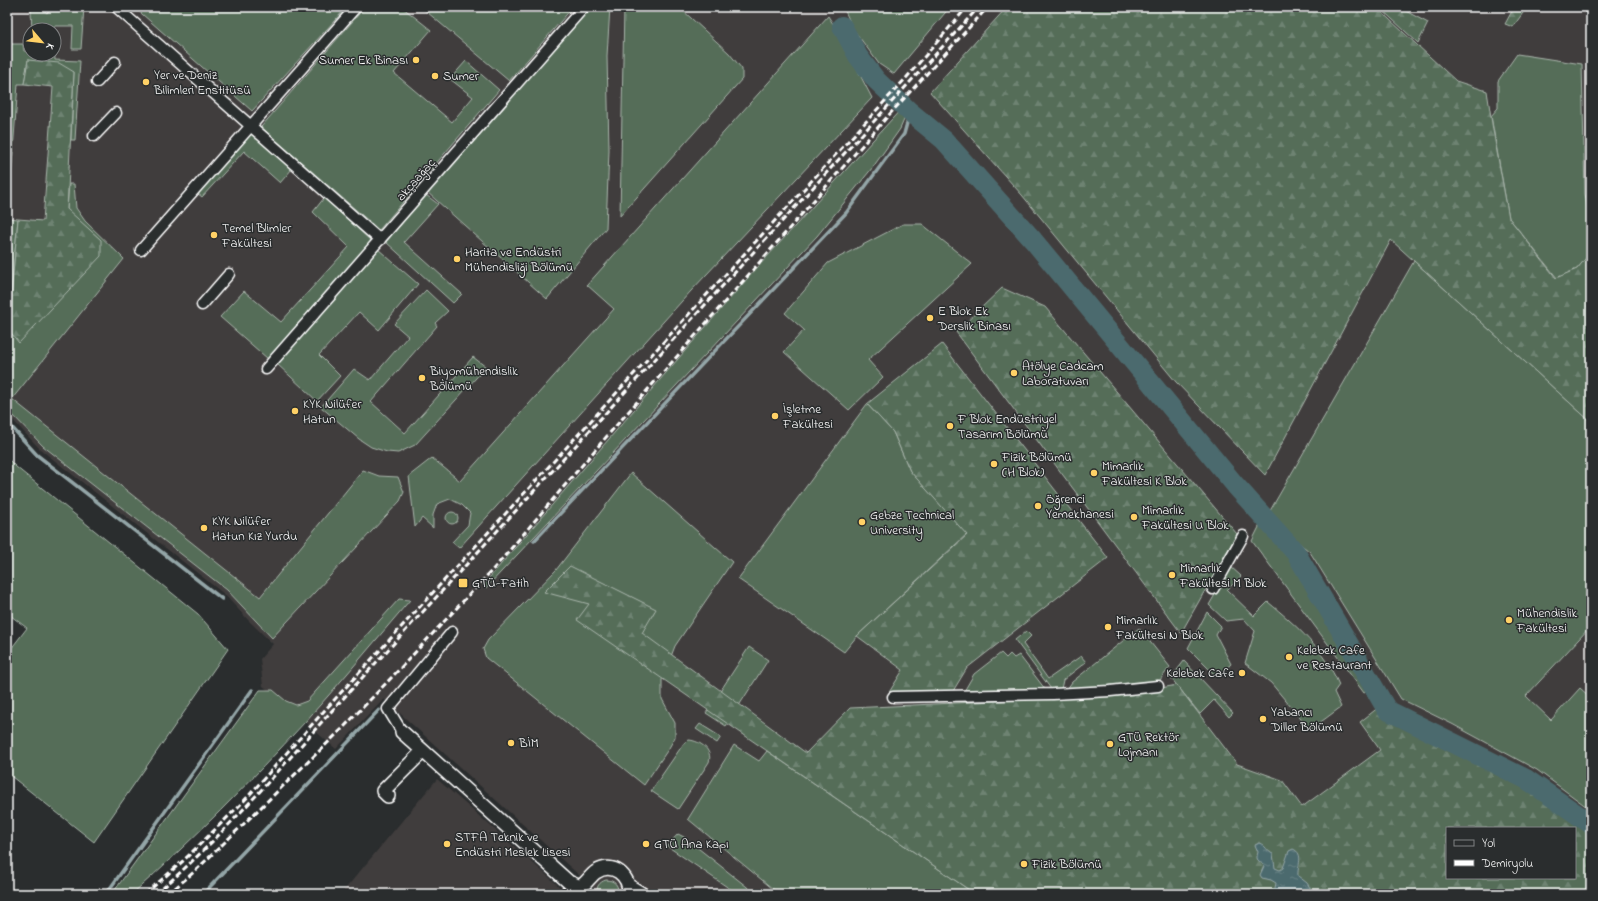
<svg xmlns="http://www.w3.org/2000/svg" width="1598" height="901" viewBox="0 0 1598 901" font-family="'Indie Flower',sans-serif">
  <style>
    .built { fill: #403c3c; fill-rule: evenodd }
    .grass { fill: #556d59; stroke: #aab6ac }
    .forest { fill: url(#forest-firs); stroke: #aab6ac; fill-rule: evenodd }
    .water { fill: url(#water-ripples); stroke: #94a6a8 }
    .lines { fill: none; stroke-linecap: round; stroke-linejoin: round }
    .stream { stroke: #94a6a8; stroke-width: 3.5 }
    .river { stroke: #4c6a6e; stroke-width: 20 }
    .pedestrian-casing { stroke: #fff; stroke-width: 13 }
    .minor-casing { stroke: #fff; stroke-width: 16 }
    .pedestrian { stroke: #2a2d2e; stroke-width: 10 }
    .minor { stroke: #2a2d2e; stroke-width: 13 }
    .rail { stroke: #fff; stroke-width: 3; stroke-dasharray: 6 3; stroke-linecap: butt }
    .poi-dot { fill: #ffd166; stroke: #2a2d2e; stroke-width: 1.5 }
    .labels { text-anchor: middle; dominant-baseline: central; stroke-width: 3; stroke-linejoin: round; paint-order: stroke }
    .poi-label { font-size: 13px; fill: #fff; stroke: #2a2d2e; text-anchor: start }
    .street-label { font-size: 13px; fill: #fff; stroke: #2a2d2e }
  </style>
  <defs>
    <pattern id="forest-firs" width="22" height="20" patternUnits="userSpaceOnUse"><rect width="22" height="20" fill="#556d59"/><path d="M5 1l3.5 6h-7zM16 11l3.5 6h-7z" fill="#6e8372"/></pattern>
    <pattern id="water-ripples" width="26" height="14" patternUnits="userSpaceOnUse"><rect width="26" height="14" fill="#4c6a6e"/><path d="M2 4q2-2 4 0t4 0M15 11q2-2 4 0t4 0" fill="none" stroke="#678084"/></pattern>
  </defs>
  <rect width="100%" height="100%" fill="#2a2d2e"/>
  <filter id="ink" filterUnits="userSpaceOnUse"><feTurbulence type="fractalNoise" baseFrequency=".025" numOctaves="2"/><feDisplacementMap in="SourceGraphic" scale="8" xChannelSelector="R" yChannelSelector="G"/><feConvolveMatrix kernelMatrix="1 2 1 2 8 2 1 2 1" color-interpolation-filters="sRGB"/></filter>
  <g filter="url(#ink)">
    <path class="built" d="M7,7H1591V894H600L384,699L336,749L263,686L260,659L273,644L250,622L224,594L40,449L7,414ZM30,30H54V54H30ZM1447,828H1575V878H1447Z
      M437,779L549,877L567,894H341Z"/>
    <path class="grass" d="M29,7H40L47,13L52,7H84L81,49H72L73,26H54V30H32L31,11Z
      M134,7H347L252,111Z
      M365,7H402L431,30L394,73L452,122L473,97L450,79L466,61L499,90L379,230L261,127Z
      M421,7H573L509,81Z
      M590,7H610L607,56L609,150L606,228L547,299L427,192Z
      M624,7H679L729,53L742,69V79L620,216Z
      M843,7H950L894,74L879,64L854,30Z
      M828,16L835,27L872,98L691,291L459,548L452,542L468,525L470,513L462,505L450,499L437,504L433,515V528L422,518L415,527L409,476L432,458L460,481L614,309L587,285Z
      M54,40L55,60L80,61L75,140H71L74,72L28,60L24,84H18L8,218L18,219L8,329L19,342L101,240L67,210L69,184H74L76,208L85,221L124,259L12,399L260,597L363,470L379,476L398,477L404,492L400,501L272,638L227,590L43,446L7,409V44H23L24,51H30V54H54Z
      M1517,54L1582,64L1585,194L1591,226V252L1577,269L1557,278L1509,218L1491,116L1498,108V81Z
      M902,108L907,113L900,129L873,167L817,236L486,588L483,585L747,279Z
      M251,133L292,169L280,183L244,151L202,197L197,193Z
      M426,195L438,204L404,242L462,294L453,303L386,242Z
      M324,198L371,241L268,359L220,317L244,291L281,322L349,247L313,212Z
      M903,224H922L972,264L868,360L883,377L849,410L784,352L804,330L785,313L828,263Z
      M378,249L418,284L379,330L359,312L319,355L340,376L317,401L277,364Z
      M1414,261L1591,422V626L1526,696L1551,720L1580,688L1591,698V810L1537,770L1452,724L1401,699L1310,552L1267,516Z
      M426,290L448,311L435,323L437,326L371,402L405,433L473,357L486,367L415,445L398,453L387,452L371,447L359,439L321,407L354,369L370,380L408,336L394,324Z
      M867,404L893,432L910,471L967,534L857,636L844,652L738,579Z
      M7,458L16,467L198,614L228,649L94,842L7,773V654L27,628L7,613Z
      M631,473L732,562L675,646L662,680V699L675,723V737L669,748L644,785L486,658L483,649L488,640L556,570Z
      M446 518a6 6 0 1 1 12 0a6 6 0 1 1-12 0Z
      M1262,521L1300,562L1375,688L1364,693L1252,541Z
      M1231,567L1241,576L1227,590L1254,616L1268,602C1296,625 1325,651 1339,685L1334,692L1341,707L1310,730L1271,683L1245,663L1255,631L1244,619L1226,621L1209,605Z
      M399,599L410,600C375,641 341,682 305,722C250,782 193,840 132,894H112L260,690H273L286,701L296,705L307,701Z
      M1207,612L1221,626L1216,635L1231,664L1217,677L1188,648Z
      M1139,628L1170,667L1156,685L1067,689L1072,682Z
      M1026,631L1031,636L1023,644L1048,679L1081,656L1086,662L1063,680L1061,689H1051L1015,640Z
      M749,647L768,660L726,726L706,713Z
      M1001,653L1006,658L1010,654L1014,658L1019,655L1045,689L963,693L974,674Z
      M1184,661L1233,713L1229,717L1214,700L1200,714L1171,678Z
      M700,724L721,737L717,743L696,729Z
      M689,740C700,741 713,750 709,762L678,809L651,791L684,743Z
      M734,745L759,761L767,751L975,894H779L688,819Z
      M678,834L684,837L756,894H731L733,891L667,846Z
      M606,880C615,880 619,886 618,894H597C596,887 599,882 606,880Z"/>
    <path class="forest" d="M1007,7H1376L1456,81L1487,91L1493,130L1509,218L1556,278L1577,269L1591,252V422L1391,240L1265,475L1176,382L1022,195L930,92Z
      M1379,7H1403L1402,9L1428,23L1418,43Z
      M1504,7H1527L1513,27L1505,24L1512,11Z
      M28,60L59,63L74,72L67,209L101,240V256L19,343L8,329L18,219L43,221L53,87L24,84Z
      M1002,288L1045,307L1237,534L1181,633L956,332Z
      M942,344L1108,558L967,668L953,691L888,694L903,670L857,636L967,535L910,471L893,432L867,404Z
      M570,566L656,609L642,633L806,753L850,708L1124,695L1177,685L1237,764L1282,780L1302,807L1380,750L1360,722L1384,703L1388,710L1526,779L1591,824V894H975L577,620L589,604L544,592ZM1447,828H1575V878H1447Z"/>
    <path class="water" d="M1259,843C1266,845 1267,852 1273,854L1275,868L1280,870L1283,868L1289,851L1293,849C1305,854 1297,866 1298,876L1307,883L1314,894H1269L1275,888L1276,883L1271,880L1262,878L1260,875L1264,866C1259,859 1255,862 1258,852L1255,845Z"/>
    <g class="lines">
      <path class="stream" d="M7,422L37,455L222,599
        M534,541L846,213L904,134L910,112
        M106,894L252,690
        M203,894L379,710"/>
      <path class="river" d="M842,26L858,56L876,80L910,112L944,140L1033,240L1236,486L1296,553L1387,710L1526,779L1591,824"/>
      <g class="pedestrian-casing">
        <path id="pedestrian" d="M116,7L380,240
          M97,82L115,62
          M94,136L116,113
          M141,250L356,7
          M202,305L229,274
          M266,369L584,7
          M1213,589L1243,536
          M893,697L1053,694L1110,691L1158,686
          M402,732L388,709L452,632"/>
      </g>
      <g class="minor-casing">
        <path id="minor" d="M402,732L582,894
          M388,796L383,791L423,751
          M571,883L580,887C587,883 590,876 596,872C613,861 630,876 629,894
          M629,886L642,894"/>
      </g>
      <use href="#pedestrian" class="pedestrian"/>
      <use href="#minor" class="minor"/>
      <path class="rail" d="M145,894L183,861L243,802L324,711L907,77L967,7
        M156,894C219,840 273,777 328,715L979,7
        M168,894L194,872L342,729L393,676L497,565L601,443L887,117L988,7"/>
    </g>
  </g>
  <g class="poi-dot">
    <circle cx="416" cy="60" r="4"/>
    <circle cx="435" cy="76" r="4"/>
    <circle cx="146" cy="82" r="4"/>
    <circle cx="214" cy="235" r="4"/>
    <circle cx="457" cy="259" r="4"/>
    <circle cx="930" cy="318" r="4"/>
    <circle cx="1014" cy="373" r="4"/>
    <circle cx="422" cy="378" r="4"/>
    <circle cx="295" cy="411" r="4"/>
    <circle cx="775" cy="416" r="4"/>
    <circle cx="950" cy="426" r="4"/>
    <circle cx="994" cy="464" r="4"/>
    <circle cx="1094" cy="473" r="4"/>
    <circle cx="1038" cy="506" r="4"/>
    <circle cx="1134" cy="517" r="4"/>
    <circle cx="862" cy="522" r="4"/>
    <circle cx="204" cy="528" r="4"/>
    <circle cx="1172" cy="575" r="4"/>
    <rect x="458" y="578" width="10" height="10" rx="2"/>
    <circle cx="1509" cy="620" r="4"/>
    <circle cx="1108" cy="627" r="4"/>
    <circle cx="1289" cy="657" r="4"/>
    <circle cx="1242" cy="673" r="4"/>
    <circle cx="1263" cy="719" r="4"/>
    <circle cx="511" cy="743" r="4"/>
    <circle cx="1110" cy="744" r="4"/>
    <circle cx="447" cy="844" r="4"/>
    <circle cx="646" cy="844" r="4"/>
    <circle cx="1024" cy="864" r="4"/>
  </g>
  <g class="labels">
    <g class="poi-label">
      <text x="408" y="60" text-anchor="end">Sumer Ek Binası</text>
      <text x="154" y="75">Yer ve Deniz<tspan x="154" dy="15">Bilimleri Enstitüsü</tspan></text>
      <text x="443" y="76">Sumer</text>
      <text x="222" y="228">Temel Blimler<tspan x="222" dy="15">Fakültesi</tspan></text>
      <text x="465" y="252">Harita ve Endüstri<tspan x="465" dy="15">Mühendisliği Bölümü</tspan></text>
      <text x="938" y="311">E Blok Ek<tspan x="938" dy="15">Derslik Binası</tspan></text>
      <text x="1022" y="366">Atölye Cadcam<tspan x="1022" dy="15">Laboratuvarı</tspan></text>
      <text x="430" y="371">Biyomühendislik<tspan x="430" dy="15">Bölümü</tspan></text>
      <text x="303" y="404">KYK Nilüfer<tspan x="303" dy="15">Hatun</tspan></text>
      <text x="783" y="409">İşletme<tspan x="783" dy="15">Fakültesi</tspan></text>
      <text x="958" y="419">F Blok Endüstriyel<tspan x="958" dy="15">Tasarım Bölümü</tspan></text>
      <text x="1002" y="457">Fizik Bölümü<tspan x="1002" dy="15">(H Blok)</tspan></text>
      <text x="1102" y="466">Mimarlık<tspan x="1102" dy="15">Fakültesi K Blok</tspan></text>
      <text x="1046" y="499">Öğrenci<tspan x="1046" dy="15">Yemekhanesi</tspan></text>
      <text x="1142" y="510">Mimarlık<tspan x="1142" dy="15">Fakültesi U Blok</tspan></text>
      <text x="870" y="515">Gebze Technical<tspan x="870" dy="15">University</tspan></text>
      <text x="212" y="521">KYK Nilüfer<tspan x="212" dy="15">Hatun Kız Yurdu</tspan></text>
      <text x="1180" y="568">Mimarlık<tspan x="1180" dy="15">Fakültesi M Blok</tspan></text>
      <text x="472" y="583">GTÜ-Fatih</text>
      <text x="1517" y="613">Mühendislik<tspan x="1517" dy="15">Fakültesi</tspan></text>
      <text x="1116" y="620">Mimarlık<tspan x="1116" dy="15">Fakültesi N Blok</tspan></text>
      <text x="1297" y="650">Kelebek Cafe<tspan x="1297" dy="15">ve Restaurant</tspan></text>
      <text x="1234" y="673" text-anchor="end">Kelebek Cafe</text>
      <text x="1271" y="712">Yabancı<tspan x="1271" dy="15">Diller Bölümü</tspan></text>
      <text x="1118" y="737">GTÜ Rektör<tspan x="1118" dy="15">Lojmanı</tspan></text>
      <text x="519" y="743">BİM</text>
      <text x="455" y="837">STFA Teknik ve<tspan x="455" dy="15">Endüstri Meslek Lisesi</tspan></text>
      <text x="654" y="844">GTÜ Ana Kapı</text>
      <text x="1032" y="864">Fizik Bölümü</text>
    </g>
    <g class="street-label">
      <text transform="translate(416 180) rotate(-49)">akçaağaç</text>
    </g>
  </g>
  <rect width="1598" height="901" fill="none" stroke="#2a2d2e" stroke-width="24"/>
  <rect x="12" y="12" width="1574" height="877" fill="none" stroke="#fff" stroke-width="1.5" filter="url(#ink)"/>
  <rect x="1446" y="827" width="130" height="52" fill="#2a2d2e" stroke="#7f8182"/>
  <rect x="1454" y="840" width="20" height="6" fill="#2a2d2e" stroke="#7f8182"/>
  <text x="1482" y="847" font-size="12" fill="#ffffff">Yol</text>
  <rect x="1454" y="860" width="20" height="6" fill="#ffffff" stroke="#7f8182"/>
  <text x="1482" y="867" font-size="12" fill="#ffffff">Demiryolu</text>
  <g transform="translate(42 42) rotate(118)"><circle r="19" fill="#2a2d2e" stroke="#7f8182"/>
  <path d="M0-3L7 15L0 10L-7 15Z" fill="#ffd166"/>
  <text y="-6" font-size="11" font-weight="bold" text-anchor="middle" fill="#ffffff">K</text>
  </g>
</svg>
